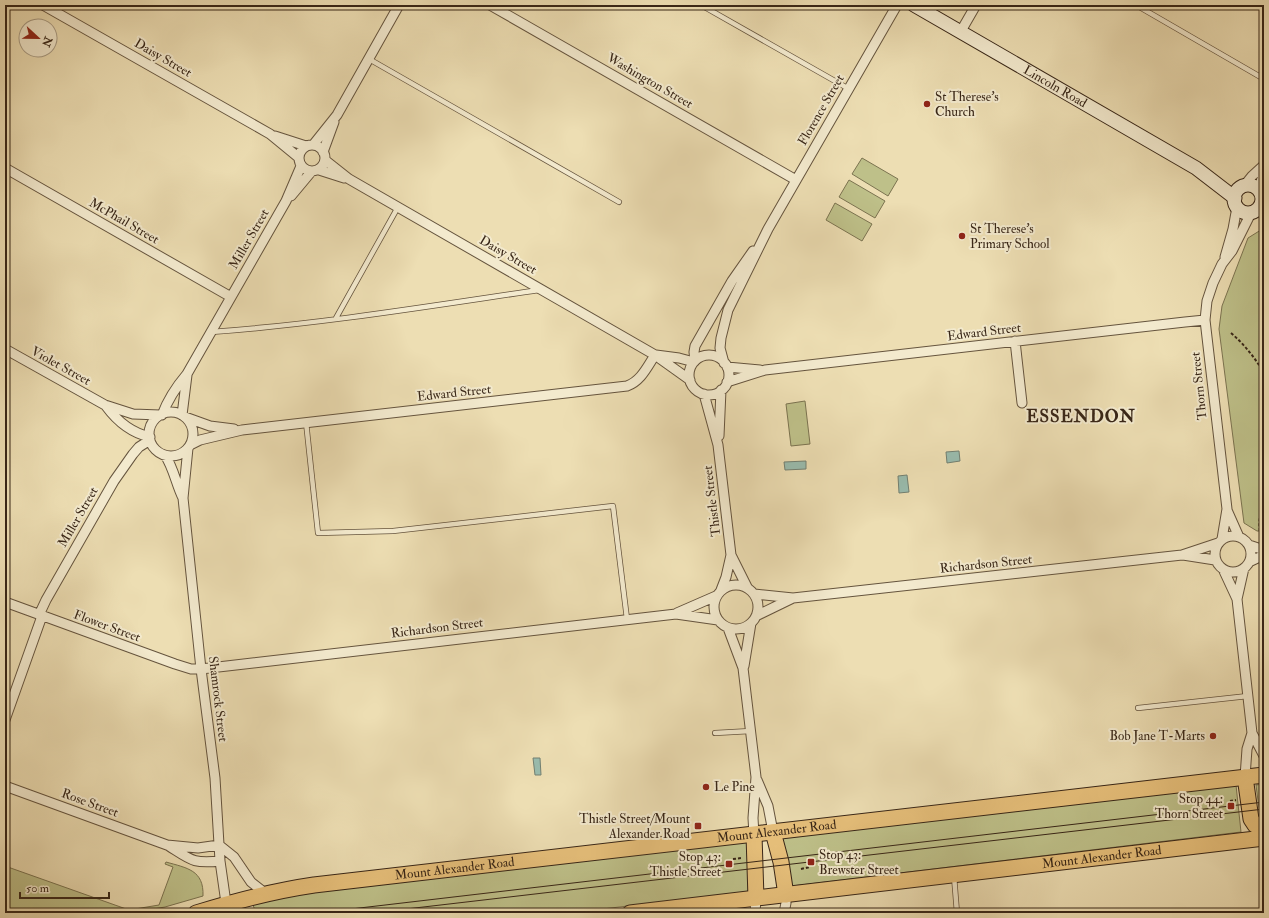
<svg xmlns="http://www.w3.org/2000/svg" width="1269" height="918" viewBox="0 0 1269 918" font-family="'IM FELL Double Pica',serif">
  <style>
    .green { fill: #bec089; stroke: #7b7350 }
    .water { fill: #99bcae; stroke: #728072 }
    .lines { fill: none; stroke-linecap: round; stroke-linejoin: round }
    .service-casing { stroke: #65543e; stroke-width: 6 }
    .minor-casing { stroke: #65543e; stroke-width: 11 }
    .secondary-casing { stroke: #382617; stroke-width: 15 }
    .primary-casing { stroke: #382617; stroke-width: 17 }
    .path { stroke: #382617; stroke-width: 2; stroke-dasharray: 3 2; stroke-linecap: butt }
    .service { stroke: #f3eace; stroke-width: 4.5 }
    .minor { stroke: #f3eace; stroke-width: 9 }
    .secondary { stroke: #f3eace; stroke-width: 13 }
    .primary { stroke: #e6bf7a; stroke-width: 15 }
    .tram { stroke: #382617; stroke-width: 1 }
    .poi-dot { fill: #8f2418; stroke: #f3eace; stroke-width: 1.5 }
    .labels { text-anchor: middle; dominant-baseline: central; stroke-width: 4; stroke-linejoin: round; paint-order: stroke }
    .street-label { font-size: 13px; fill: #382617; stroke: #f3eace }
    .poi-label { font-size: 13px; fill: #382617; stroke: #f3eace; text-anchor: start }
    .district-label { font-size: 17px; font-weight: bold; letter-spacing: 1px; fill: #382617; stroke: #f3eace }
  </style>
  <rect width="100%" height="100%" fill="#eddeb3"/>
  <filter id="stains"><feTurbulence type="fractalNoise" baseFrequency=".005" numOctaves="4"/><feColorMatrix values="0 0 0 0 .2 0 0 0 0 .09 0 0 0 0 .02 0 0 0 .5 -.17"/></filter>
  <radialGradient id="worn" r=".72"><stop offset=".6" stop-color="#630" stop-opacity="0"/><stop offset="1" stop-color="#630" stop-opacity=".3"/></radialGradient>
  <path class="green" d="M862,158L898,179L888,196L852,174Z
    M849,180L885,201L875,218L839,197Z
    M835,203L872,224L862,241L826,220Z
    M1264,228V531H1257L1244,523L1219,329L1222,306L1248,238Z
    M805,401L810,444L791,446L786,404Z
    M1264,784V824H1261L1256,785Z
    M1236,785L1241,832L792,886L781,838Z
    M747,842L748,892L568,913H256L253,905L260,901L291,895Z
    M166,862C187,868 204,870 203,896L165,907L130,913H5V866L129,910L159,905L173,867L165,864Z"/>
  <path class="water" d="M959,451L960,461L947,463L946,452Z
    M806,461V469L785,470L784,462Z
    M907,475L909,492L899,493L898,476Z
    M533,758H540L541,775H535Z"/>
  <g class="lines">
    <g class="service-casing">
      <path id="service" d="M701,5L849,89
        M1136,5L1264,79
        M369,59L619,202
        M336,318L398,207
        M211,332C321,324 430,306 539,290
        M306,422L318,533L393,531L613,506L627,619
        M1138,708L1248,696
        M715,733L751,731
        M954,876L957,913"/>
    </g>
    <g class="minor-casing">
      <path id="minor" d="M43,5L270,134L298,157
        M490,5L796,180
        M961,31L976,5
        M275,136L306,146
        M299 158a13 13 0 1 1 26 0a13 13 0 1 1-26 0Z
        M313,145L337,115L399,5
        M323,152L334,122
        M325,160L349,179L655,355L690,380
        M5,168L231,297
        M319,170L344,178
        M1244,186L1252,176L1264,165
        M1258,189L1264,174
        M291,196L311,172
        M1225,257L1233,229L1237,207
        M1015,341L1022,403
        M5,349L105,405L133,414L160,415
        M656,355L679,358L694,362
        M689 375a20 20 0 1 1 40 0a20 20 0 1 1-40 0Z
        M695,361L694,352L695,346L732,281L753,251
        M724,363L720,348L721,338L728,310L768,229L897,5
        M727,367L760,370
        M727,382L765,370L1185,322L1205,320
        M704,394L718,445L731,555L726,577L721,590
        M106,406C117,421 132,433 150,437
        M149 434a22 22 0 1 1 44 0a22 22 0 1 1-44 0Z
        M162,415C168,399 176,387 187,374L286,201L301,166
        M182,415L187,375
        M185,417L210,426L234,429
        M719,436L721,390
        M190,445L200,440L242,430L627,386C641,381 647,367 655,355
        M188,448L183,498L201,669L215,778L220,861L226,903
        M165,455C174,469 176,484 183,498
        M1227,510L1239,537
        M1215 554a18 18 0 1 1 36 0a18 18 0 1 1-36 0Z
        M1222,539L1227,509L1205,320L1207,301L1213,283L1222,264L1232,251L1251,213
        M1249,545L1264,550
        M731,555L747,587
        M1183,555L1215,560
        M1249,562L1264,555
        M1224,571L1237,599L1252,733L1247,749L1245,777
        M714 607a22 22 0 1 1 44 0a22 22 0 1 1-44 0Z
        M754,594L793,598L1182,555L1218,543
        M1237,599L1244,568
        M5,602L175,664L191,669H201L676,614L718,620
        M677,613L716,596
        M39,615L46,600L114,481L133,454L139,447L150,440
        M756,616L793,598
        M728,628L743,668L756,777L753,818L754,835
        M744,666L751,623
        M5,720L42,616
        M1252,733L1264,756
        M757,780L768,806L773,832
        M5,786L167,845L198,848L219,845
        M219,845L234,857L251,882L265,893
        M169,846C191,860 193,864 220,861
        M755,913L756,898
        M784,913L786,903V895"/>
    </g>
    <g class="secondary-casing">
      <g id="secondary">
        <path id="s1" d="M914,5L1196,168L1235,198"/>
        <circle cx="1248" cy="199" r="14"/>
      </g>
    </g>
    <g class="primary-casing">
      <g id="primary">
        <path d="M1245,777L1251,819L1255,825L1264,831"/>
        <path d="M773,832L781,862L786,895"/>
        <path d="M754,835L756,898"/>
        <path id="s2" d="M196,913C235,901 273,891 314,885L1264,775"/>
        <path id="s3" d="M630,913L1264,838"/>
      </g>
    </g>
    <path class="path" d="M1231,333C1245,345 1255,358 1264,373
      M1264,504C1259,514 1259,523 1260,533L1264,532
      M1230,801L1236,800
      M733,859L742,858
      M801,869L810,867"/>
    <use href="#service" class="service"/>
    <use href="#minor" class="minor"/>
    <use href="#secondary" class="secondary"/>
    <use href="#primary" class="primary"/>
    <path class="tram" d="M317,913L1264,802
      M372,913L1264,809"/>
  </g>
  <g class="poi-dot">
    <circle cx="927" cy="104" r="4"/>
    <circle cx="962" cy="236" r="4"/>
    <circle cx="1213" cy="736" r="4"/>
    <circle cx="706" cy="787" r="4"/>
    <rect x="1227" y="802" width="8" height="8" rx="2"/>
    <rect x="694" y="822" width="8" height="8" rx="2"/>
    <rect x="807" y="858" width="8" height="8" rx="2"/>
    <rect x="725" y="860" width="8" height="8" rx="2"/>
  </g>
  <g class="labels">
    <g class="street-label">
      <text transform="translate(163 58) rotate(30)">Daisy Street</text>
      <text transform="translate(650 81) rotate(30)">Washington Street</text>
      <text stroke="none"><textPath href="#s1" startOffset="163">Lincoln Road</textPath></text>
      <text transform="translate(821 110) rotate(-60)">Florence Street</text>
      <text transform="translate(124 221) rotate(30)">McPhail Street</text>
      <text transform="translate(249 239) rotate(-60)">Miller Street</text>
      <text transform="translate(508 255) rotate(30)">Daisy Street</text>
      <text transform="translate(984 332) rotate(-7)">Edward Street</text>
      <text transform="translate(61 366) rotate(29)">Violet Street</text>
      <text transform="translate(1199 386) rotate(-96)">Thorn Street</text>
      <text transform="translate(454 393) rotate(-6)">Edward Street</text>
      <text transform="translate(712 501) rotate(-97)">Thistle Street</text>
      <text transform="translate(78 517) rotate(-60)">Miller Street</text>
      <text transform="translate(986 564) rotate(-6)">Richardson Street</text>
      <text transform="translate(107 626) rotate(20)">Flower Street</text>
      <text transform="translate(437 628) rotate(-7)">Richardson Street</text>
      <text transform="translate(218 699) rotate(83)">Shamrock Street</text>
      <text transform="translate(90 803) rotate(20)">Rose Street</text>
      <text stroke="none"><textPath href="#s2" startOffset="587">Mount Alexander Road</textPath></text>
      <text stroke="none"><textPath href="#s3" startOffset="475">Mount Alexander Road</textPath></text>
      <text stroke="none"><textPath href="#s2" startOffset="263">Mount Alexander Road</textPath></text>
    </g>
    <g class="poi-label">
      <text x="935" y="97">St Therese's<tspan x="935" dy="15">Church</tspan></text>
      <text x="970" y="229">St Therese's<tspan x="970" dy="15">Primary School</tspan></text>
      <text x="1205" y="736" text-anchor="end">Bob Jane T-Marts</text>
      <text x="714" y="787">Le Pine</text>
      <text x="1223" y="799" text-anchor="end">Stop 44:<tspan x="1223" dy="15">Thorn Street</tspan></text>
      <text x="690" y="819" text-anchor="end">Thistle Street/Mount<tspan x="690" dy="15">Alexander Road</tspan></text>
      <text x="819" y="855">Stop 43:<tspan x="819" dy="15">Brewster Street</tspan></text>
      <text x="721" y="857" text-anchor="end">Stop 43:<tspan x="721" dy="15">Thistle Street</tspan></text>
    </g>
    <g class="district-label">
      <text x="1081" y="416">ESSENDON</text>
    </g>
  </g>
  <rect width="1269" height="918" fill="none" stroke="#eddeb3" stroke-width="20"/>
  <rect x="6" y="6" width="1257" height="906" fill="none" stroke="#382617" stroke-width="2"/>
  <rect x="10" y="10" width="1249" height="898" fill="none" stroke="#382617"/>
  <g transform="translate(38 38) rotate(112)"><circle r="19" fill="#f3eace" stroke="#a89c85"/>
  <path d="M0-3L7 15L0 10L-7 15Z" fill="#8f2418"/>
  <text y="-6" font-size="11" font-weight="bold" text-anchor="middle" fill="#382617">N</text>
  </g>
  <path d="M20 892v6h89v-6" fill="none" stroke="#382617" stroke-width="2"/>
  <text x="26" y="892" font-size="12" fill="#382617" stroke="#f3eace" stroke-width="3" paint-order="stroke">50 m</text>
  <rect width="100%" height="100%" filter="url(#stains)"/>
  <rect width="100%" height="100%" fill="url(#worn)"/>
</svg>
